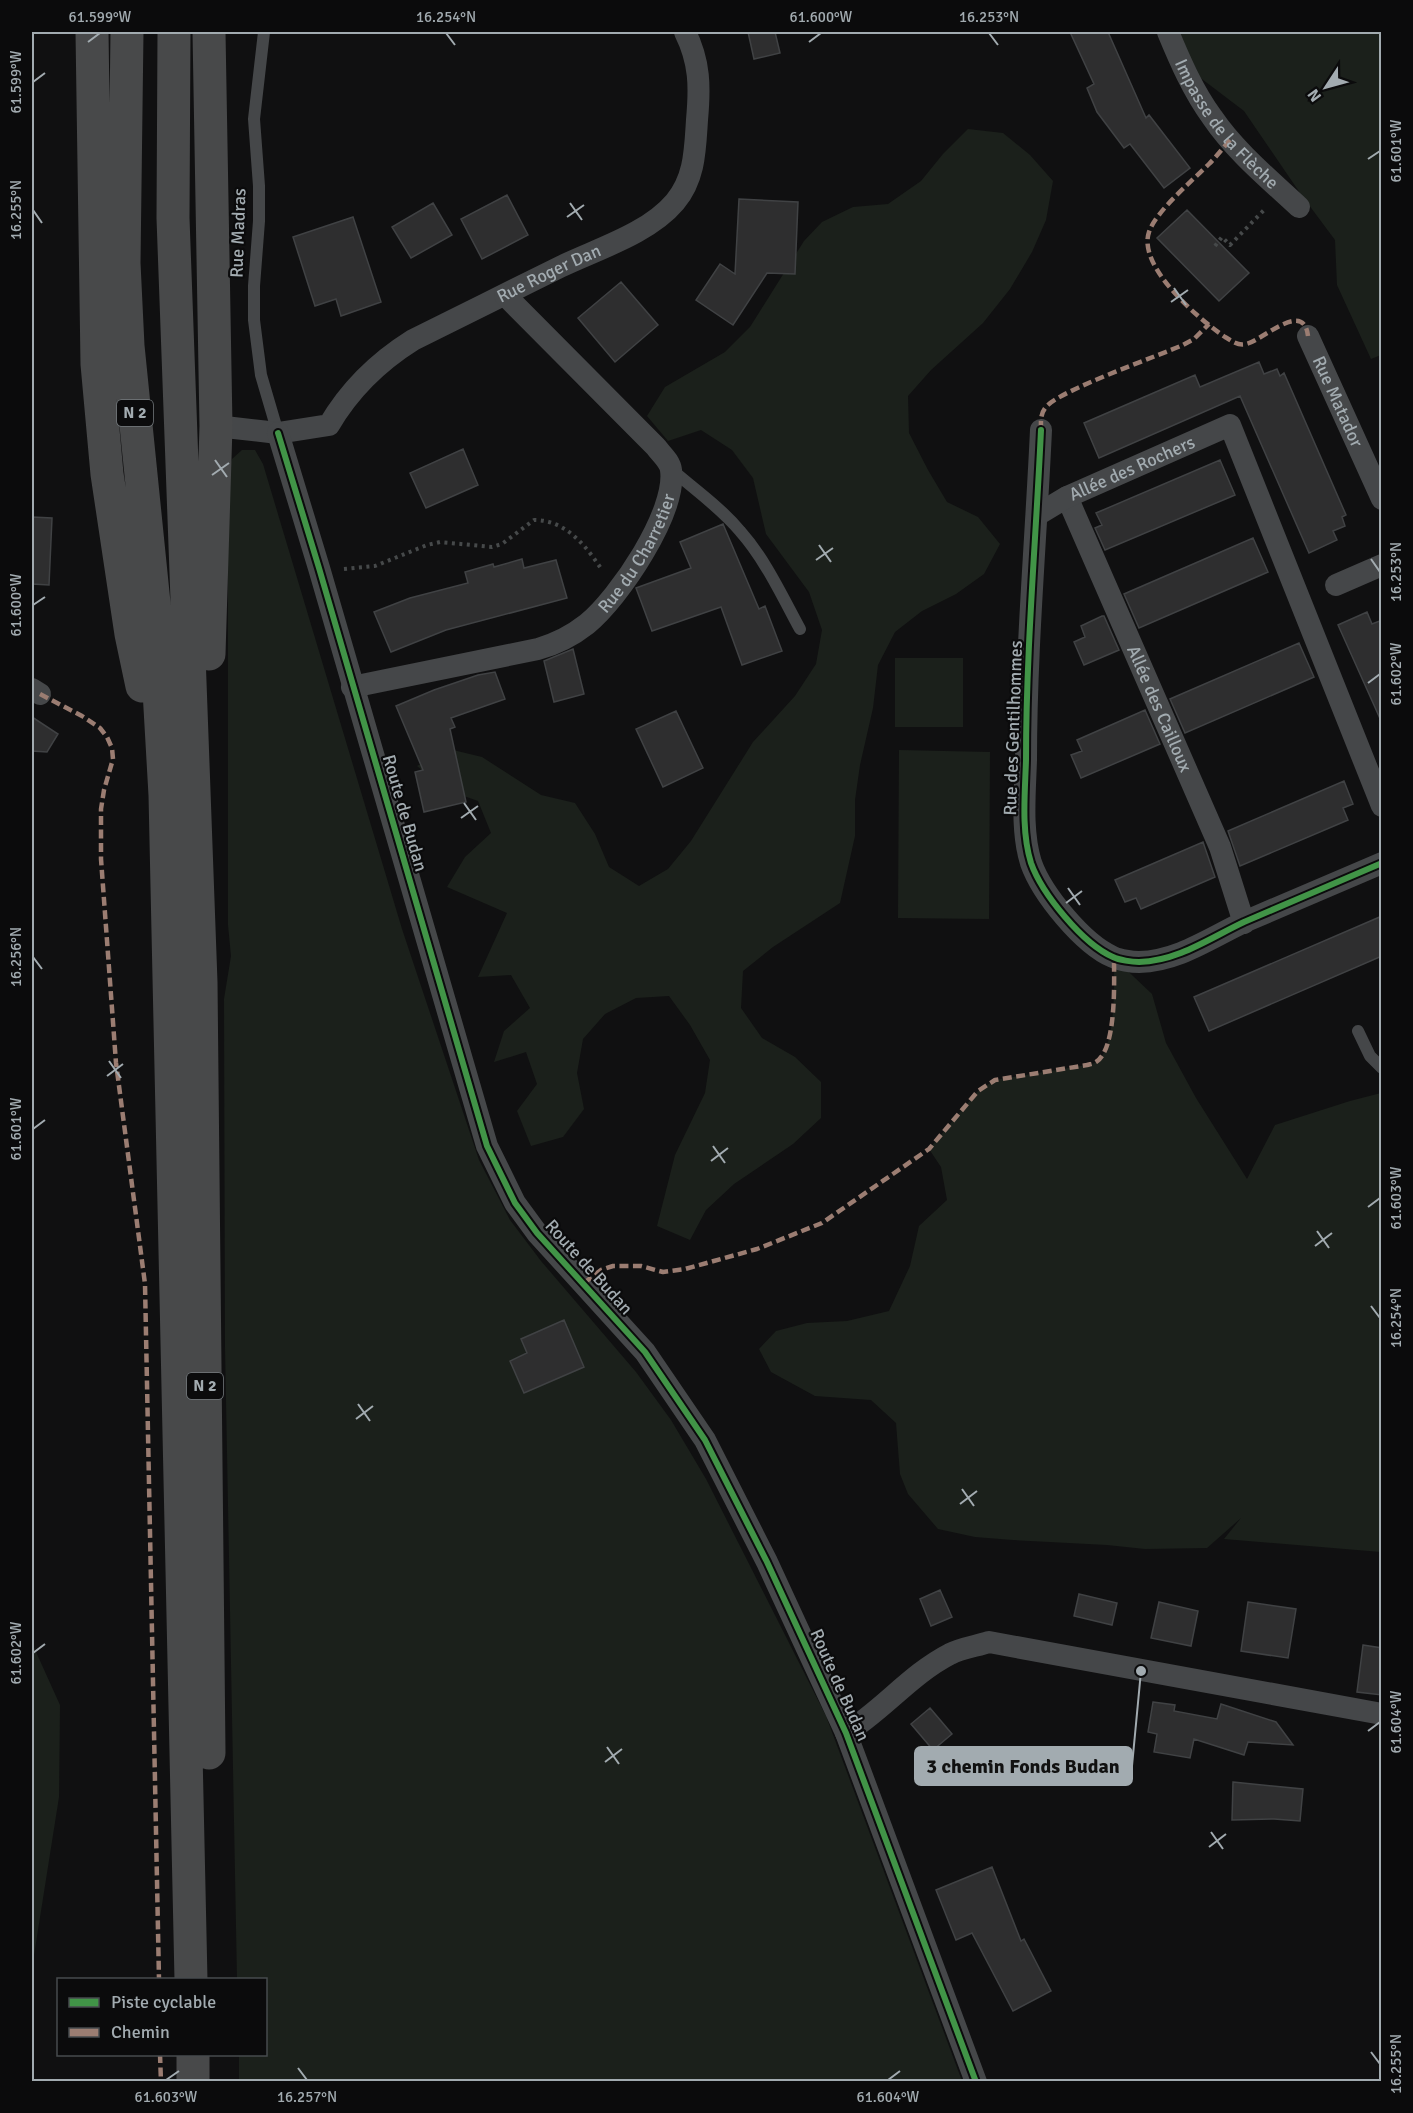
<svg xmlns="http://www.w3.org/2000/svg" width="1413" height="2113" viewBox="0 0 1413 2113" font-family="Signika,sans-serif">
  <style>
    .green { fill: #1b201b }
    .building { fill: #2e2e2f; stroke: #404244; stroke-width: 1.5 }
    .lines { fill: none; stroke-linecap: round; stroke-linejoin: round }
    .path { stroke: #46494a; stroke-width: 4; stroke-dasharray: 3 4.5; stroke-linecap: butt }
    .service { stroke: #454749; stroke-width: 12 }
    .minor { stroke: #454749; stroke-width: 22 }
    .trunk { stroke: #48494a; stroke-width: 33 }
    .quiet { stroke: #9b7d72; stroke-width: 4.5; stroke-dasharray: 9 4.5; stroke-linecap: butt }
    .cycleway-casing { stroke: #0b0b0c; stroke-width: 10 }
    .cycleway { stroke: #419447; stroke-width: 6 }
    .ticks { fill: none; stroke: #a2abb0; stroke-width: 2 }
    .labels { text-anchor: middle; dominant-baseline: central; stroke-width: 4.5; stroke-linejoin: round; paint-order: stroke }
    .shield { fill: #0b0b0c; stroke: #757b7f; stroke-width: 1.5 }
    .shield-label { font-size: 16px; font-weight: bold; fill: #a2abb0 }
    .street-label { font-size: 18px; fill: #a2abb0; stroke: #0b0b0c }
    .leader { fill: none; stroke: #a2abb0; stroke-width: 2 }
    .callout-dot { fill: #a2abb0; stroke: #0b0b0c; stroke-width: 2 }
    .callout { fill: #a2abb0; stroke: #a2abb0; stroke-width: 2 }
    .callout-label { font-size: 20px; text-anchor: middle; font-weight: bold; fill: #111 }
    .neatline { fill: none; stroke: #a2abb0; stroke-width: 2 }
    .ticks-label { font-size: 15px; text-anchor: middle; fill: #a2abb0 }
  </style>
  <rect width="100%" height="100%" fill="#101011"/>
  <path class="green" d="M1177,32H1381V355L1371,359L1337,285L1335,240L1300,193L1244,111L1194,73Z
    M968,129L1003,133L1030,155L1053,181L1046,220L1032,252L1010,289L983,323L931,370L908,396L909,433L928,470L947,502L978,517L1000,544L984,574L956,594L922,611L895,632L878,665L873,708L860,765L855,800V836L840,903L773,947L743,971L741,1008L762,1038L795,1057L821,1082V1118L793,1144L734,1184L706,1210L690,1240L657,1226L675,1155L705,1093L710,1060L690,1025L669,996L636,998L605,1014L583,1039L577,1073L584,1109L563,1137L531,1146L517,1111L537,1084L526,1052L494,1062L504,1031L530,1008L511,975L478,977L507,913L447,887L465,857L491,833L478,801L447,790L417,766L449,749L482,757L541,795L575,803L595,834L609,867L639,886L668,869L691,841L753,742L795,696L816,664L822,630L809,592L766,534L753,478L732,450L701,430L668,441L647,416L665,387L725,352L750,327L804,241L822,222L853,207L888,204L921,181L943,154Z
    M242,450H255L263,464L402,929L479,1160L510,1220L541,1261L636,1372L671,1420L706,1479L826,1716L962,2081H239V2055L266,2054V1980L237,1979L225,1347L224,999L231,956L228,925V470L232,459Z
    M895,658H963V727H895Z
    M899,750L990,752L989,919L898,918Z
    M1114,958L1152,994L1166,1043L1196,1098L1247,1179L1275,1125L1350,1101L1381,1093V1552L1224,1539L1241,1518L1207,1548L1145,1549L1107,1545L1013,1540L975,1537L938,1529L908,1494L900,1474L896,1423L871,1400L815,1396L771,1372L759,1349L776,1331L807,1323L847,1321L889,1311L910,1266L919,1226L947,1200L941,1167L929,1149L978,1091L995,1080L1087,1065C1090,1064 1093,1064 1096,1062C1117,1049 1114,980 1114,958Z
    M32,1643L60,1705L59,1797L32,1968Z"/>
  <path class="building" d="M748,32H775L780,53L754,59Z
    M1070,32H1108L1146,118L1149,115L1190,168L1164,188L1130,144L1124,148L1097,112L1087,88L1094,84Z
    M507,195L528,235L482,259L461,219Z
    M739,199L798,202L795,274L767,273L733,325L696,300L720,264L735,274Z
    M433,203L452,235L411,258L392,227Z
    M1187,210L1249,273L1219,301L1157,238Z
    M353,217L381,302L341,316L336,299L315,306L293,237Z
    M621,282L658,325L615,362L578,318Z
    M1259,362L1264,374L1277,369L1280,376L1284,373L1346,515L1342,517L1345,526L1333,531L1337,540L1309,553L1240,396L1099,458L1084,423L1195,375L1200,387Z
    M463,449L478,485L426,508L410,473Z
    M1220,460L1235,495L1105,550L1095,528L1102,525L1096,513Z
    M32,517L52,518L49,585L32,584Z
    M723,524L759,609L765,606L782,651L742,665L721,607L652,631L636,588L691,568L680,542Z
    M1253,538L1268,572L1139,628L1124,594Z
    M522,559L524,568L556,560L567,598L446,630L391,652L374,612L410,598L468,583L465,572L493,564L494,567Z
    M1367,612L1372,624L1382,620V723L1338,625Z
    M1102,616H1104L1119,650L1084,665L1074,642L1085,637L1081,626Z
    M1299,643L1314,677L1185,733L1170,699Z
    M573,649L584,694L554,702L544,661Z
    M495,672L505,699L451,718L455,727L450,729L466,802L424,812L415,772L423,770L396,706L434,690L478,675Z
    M1145,710L1160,744L1081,778L1071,755L1082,751L1077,740Z
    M676,711L703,768L663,787L636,729Z
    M32,717L58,734L47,752L32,751Z
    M1344,781L1353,804L1343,808L1348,820L1240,866L1228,831Z
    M1203,842L1215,877L1141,909L1136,898L1125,902L1115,880Z
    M1382,916V956L1209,1031L1194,997Z
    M564,1320L584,1367L524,1393L510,1361L527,1353L521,1339Z
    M940,1590L952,1617L931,1626L920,1599Z
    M1079,1594L1117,1603L1112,1625L1074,1616Z
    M1159,1602L1198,1611L1191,1646L1151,1638Z
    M1248,1602L1296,1609L1288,1658L1241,1651Z
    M1363,1645L1382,1648V1695L1357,1692Z
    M1153,1702L1175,1705L1174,1711L1217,1719L1221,1704L1276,1722L1293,1745L1248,1742L1244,1755L1194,1739L1190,1758L1154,1752L1157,1734L1148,1732Z
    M930,1708L952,1734L933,1750L911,1724Z
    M1233,1782L1303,1789L1300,1821L1274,1819L1232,1820Z
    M992,1867L1021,1941L1024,1939L1051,1991L1013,2011L972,1933L956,1940L936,1890Z"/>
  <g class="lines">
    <path class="path" d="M1215,246L1222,237L1230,245L1265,209
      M344,569L375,566L427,545L440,542L492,547L502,544L534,520C566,520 586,546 602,570"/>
    <path class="service" d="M264,32L254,119L259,186V221L254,286V320L261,375L278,433
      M671,469C694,489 720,507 740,531C765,559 782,596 800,629
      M1358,1031L1370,1056L1382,1068"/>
    <g class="minor">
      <path id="s1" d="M1168,32C1180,61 1193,91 1212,117C1235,151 1269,179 1299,207"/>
      <path id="s2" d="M1308,336L1382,499"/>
      <path id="s3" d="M216,426L278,433L329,425C350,389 378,362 413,340C462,316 511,291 560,267C597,249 648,234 675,202C695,178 695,150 697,120C700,87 700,62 685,32"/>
      <path d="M1041,430C1036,539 1026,650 1026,760C1025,793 1021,831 1031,863C1042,894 1083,944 1113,957C1119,960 1132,962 1139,962C1178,961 1210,938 1244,922C1290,902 1336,883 1382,863"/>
      <path d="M278,433L319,568L487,1146L515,1203L537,1233L645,1352L705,1440L767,1562L846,1733L976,2082"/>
      <path id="s4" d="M1067,497L1220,847L1244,923"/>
      <path id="s5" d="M1037,515L1067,497L1230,425L1382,806"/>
      <path d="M1336,585L1382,565"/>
      <path id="s6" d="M352,687L538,649C556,644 573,635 587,624C619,598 677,512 671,470C670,461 661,454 656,447L505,295"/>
      <path d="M32,689L40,694"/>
      <path d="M846,1733C883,1710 911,1674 950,1654C961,1648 977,1646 989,1642L1382,1714"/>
    </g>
    <path class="trunk" d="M92,32L97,364L107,474L131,634L142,686
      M127,32L124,263L128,346L154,603L165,795L191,1980
      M174,32L173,218L201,982L209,1753
      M209,32L216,426L209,654
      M193,2054V2082"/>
    <path class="quiet" d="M1230,140C1223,148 1217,156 1209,164C1193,180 1156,211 1149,232C1137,267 1200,320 1225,337C1232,341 1238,346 1246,344C1262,341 1304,299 1308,336
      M1041,430C1041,421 1040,414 1046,407C1058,391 1158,356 1183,345L1194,339L1209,324
      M40,694L82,716L100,728L107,737L112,748L113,759L104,790L101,809V859L116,1063L145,1284L159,1980
      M584,1283L601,1270L613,1266H641L663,1272L685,1269L757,1249L822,1223L929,1149L978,1091L995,1080L1087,1065C1090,1064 1093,1064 1096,1062C1117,1049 1114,980 1114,958
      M160,2054L161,2082"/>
    <g class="cycleway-casing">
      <path id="cycleway" d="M1041,430C1036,539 1026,650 1026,760C1025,793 1021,831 1031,863C1042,894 1083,944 1113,957C1119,960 1132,962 1139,962C1178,961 1210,938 1244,922C1290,902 1336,883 1382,863
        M278,433L319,568L487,1146L515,1203L537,1233L645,1352L705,1440L767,1562L846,1733L976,2082"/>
    </g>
    <use href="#cycleway" class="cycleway"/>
  </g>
  <path class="ticks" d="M446,33L455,45M989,33L998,45M88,42L100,33M809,42L821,33M33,82L45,73M1368,159L1380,151M570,203L582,220M33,210L42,223M567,217L584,205M1174,288L1186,305M1171,302L1188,290M215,460L227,477M212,475L229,463M819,545L831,562M1371,559L1380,572M816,560L833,548M33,605L45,597M1368,683L1380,674M464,803L476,820M461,818L478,806M1068,888L1080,905M1066,903L1082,891M33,957L42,969M109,1061L121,1078M107,1076L123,1064M33,1129L45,1120M713,1146L725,1163M711,1161L728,1148M1368,1207L1380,1198M1317,1231L1329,1248M1315,1246L1332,1233M1371,1306L1380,1318M358,1404L370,1421M356,1419L373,1406M962,1489L974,1506M960,1504L977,1491M33,1653L45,1644M1368,1731L1380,1722M607,1747L619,1764M605,1762L622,1749M1211,1832L1223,1849M1209,1847L1226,1834M1371,2052L1380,2064M298,2068L307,2080M166,2080L179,2071M888,2080L900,2071"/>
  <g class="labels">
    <g class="shield">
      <rect x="117" y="400" width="36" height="26" rx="4.5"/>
      <rect x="187" y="1373" width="36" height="26" rx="4.5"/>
    </g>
    <g class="shield-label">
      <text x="135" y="413">N 2</text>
      <text x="205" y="1386">N 2</text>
    </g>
    <g class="street-label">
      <text stroke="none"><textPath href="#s1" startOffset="110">Impasse de la Flèche</textPath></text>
      <text transform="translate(238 233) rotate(-88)">Rue Madras</text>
      <text stroke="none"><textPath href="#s3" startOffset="386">Rue Roger Dan</textPath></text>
      <text stroke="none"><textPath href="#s2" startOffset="72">Rue Matador</textPath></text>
      <text stroke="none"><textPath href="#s5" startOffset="106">Allée des Rochers</textPath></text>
      <text stroke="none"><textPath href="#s6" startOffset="333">Rue du Charretier</textPath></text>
      <text stroke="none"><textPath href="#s4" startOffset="231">Allée des Cailloux</textPath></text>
      <text transform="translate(1013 728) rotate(-88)">Rue des Gentilhommes</text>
      <text transform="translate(405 813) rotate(74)">Route de Budan</text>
      <text transform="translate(589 1267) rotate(48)">Route de Budan</text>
      <text transform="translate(840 1685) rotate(66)">Route de Budan</text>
    </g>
  </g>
  <path class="leader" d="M1141 1671L1132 1766"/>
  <circle class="callout-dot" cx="1141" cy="1671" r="6"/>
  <rect class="callout" x="915" y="1747" width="217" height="38" rx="6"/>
  <g class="callout-label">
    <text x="1023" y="1773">3 chemin Fonds Budan</text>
  </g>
  <rect width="1413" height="2113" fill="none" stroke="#0b0b0c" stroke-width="66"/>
  <rect x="57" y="1978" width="210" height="78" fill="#0b0b0c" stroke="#474b4e" stroke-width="1.5"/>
  <rect x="69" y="1998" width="30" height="9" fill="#419447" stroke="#474b4e" stroke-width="1.5"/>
  <text x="111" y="2008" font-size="18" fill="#a2abb0">Piste cyclable</text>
  <rect x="69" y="2028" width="30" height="9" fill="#9b7d72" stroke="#474b4e" stroke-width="1.5"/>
  <text x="111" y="2038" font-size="18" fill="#a2abb0">Chemin</text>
  <g transform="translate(1326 87) rotate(234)" stroke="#0b0b0c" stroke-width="4.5" paint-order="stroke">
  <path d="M0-4.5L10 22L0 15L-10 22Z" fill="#a2abb0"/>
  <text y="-9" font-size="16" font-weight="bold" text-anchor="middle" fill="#a2abb0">N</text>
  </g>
  <rect x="33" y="33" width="1347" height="2047" class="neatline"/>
  <g class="ticks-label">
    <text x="100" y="22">61.599°W</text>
    <text x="446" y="22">16.254°N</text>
    <text x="821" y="22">61.600°W</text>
    <text x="989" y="22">16.253°N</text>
    <text transform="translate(16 82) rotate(-90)" y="5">61.599°W</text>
    <text transform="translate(1396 151) rotate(-90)" y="5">61.601°W</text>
    <text transform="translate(16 210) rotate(-90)" y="5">16.255°N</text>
    <text transform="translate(1396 572) rotate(-90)" y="5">16.253°N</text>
    <text transform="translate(16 605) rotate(-90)" y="5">61.600°W</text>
    <text transform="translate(1396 674) rotate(-90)" y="5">61.602°W</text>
    <text transform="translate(16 957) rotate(-90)" y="5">16.256°N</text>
    <text transform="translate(16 1129) rotate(-90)" y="5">61.601°W</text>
    <text transform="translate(1396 1198) rotate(-90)" y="5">61.603°W</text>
    <text transform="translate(1396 1318) rotate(-90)" y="5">16.254°N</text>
    <text transform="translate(16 1653) rotate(-90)" y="5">61.602°W</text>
    <text transform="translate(1396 1722) rotate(-90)" y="5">61.604°W</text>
    <text transform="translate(1396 2064) rotate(-90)" y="5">16.255°N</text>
    <text x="166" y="2102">61.603°W</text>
    <text x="307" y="2102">16.257°N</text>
    <text x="888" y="2102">61.604°W</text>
  </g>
</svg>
